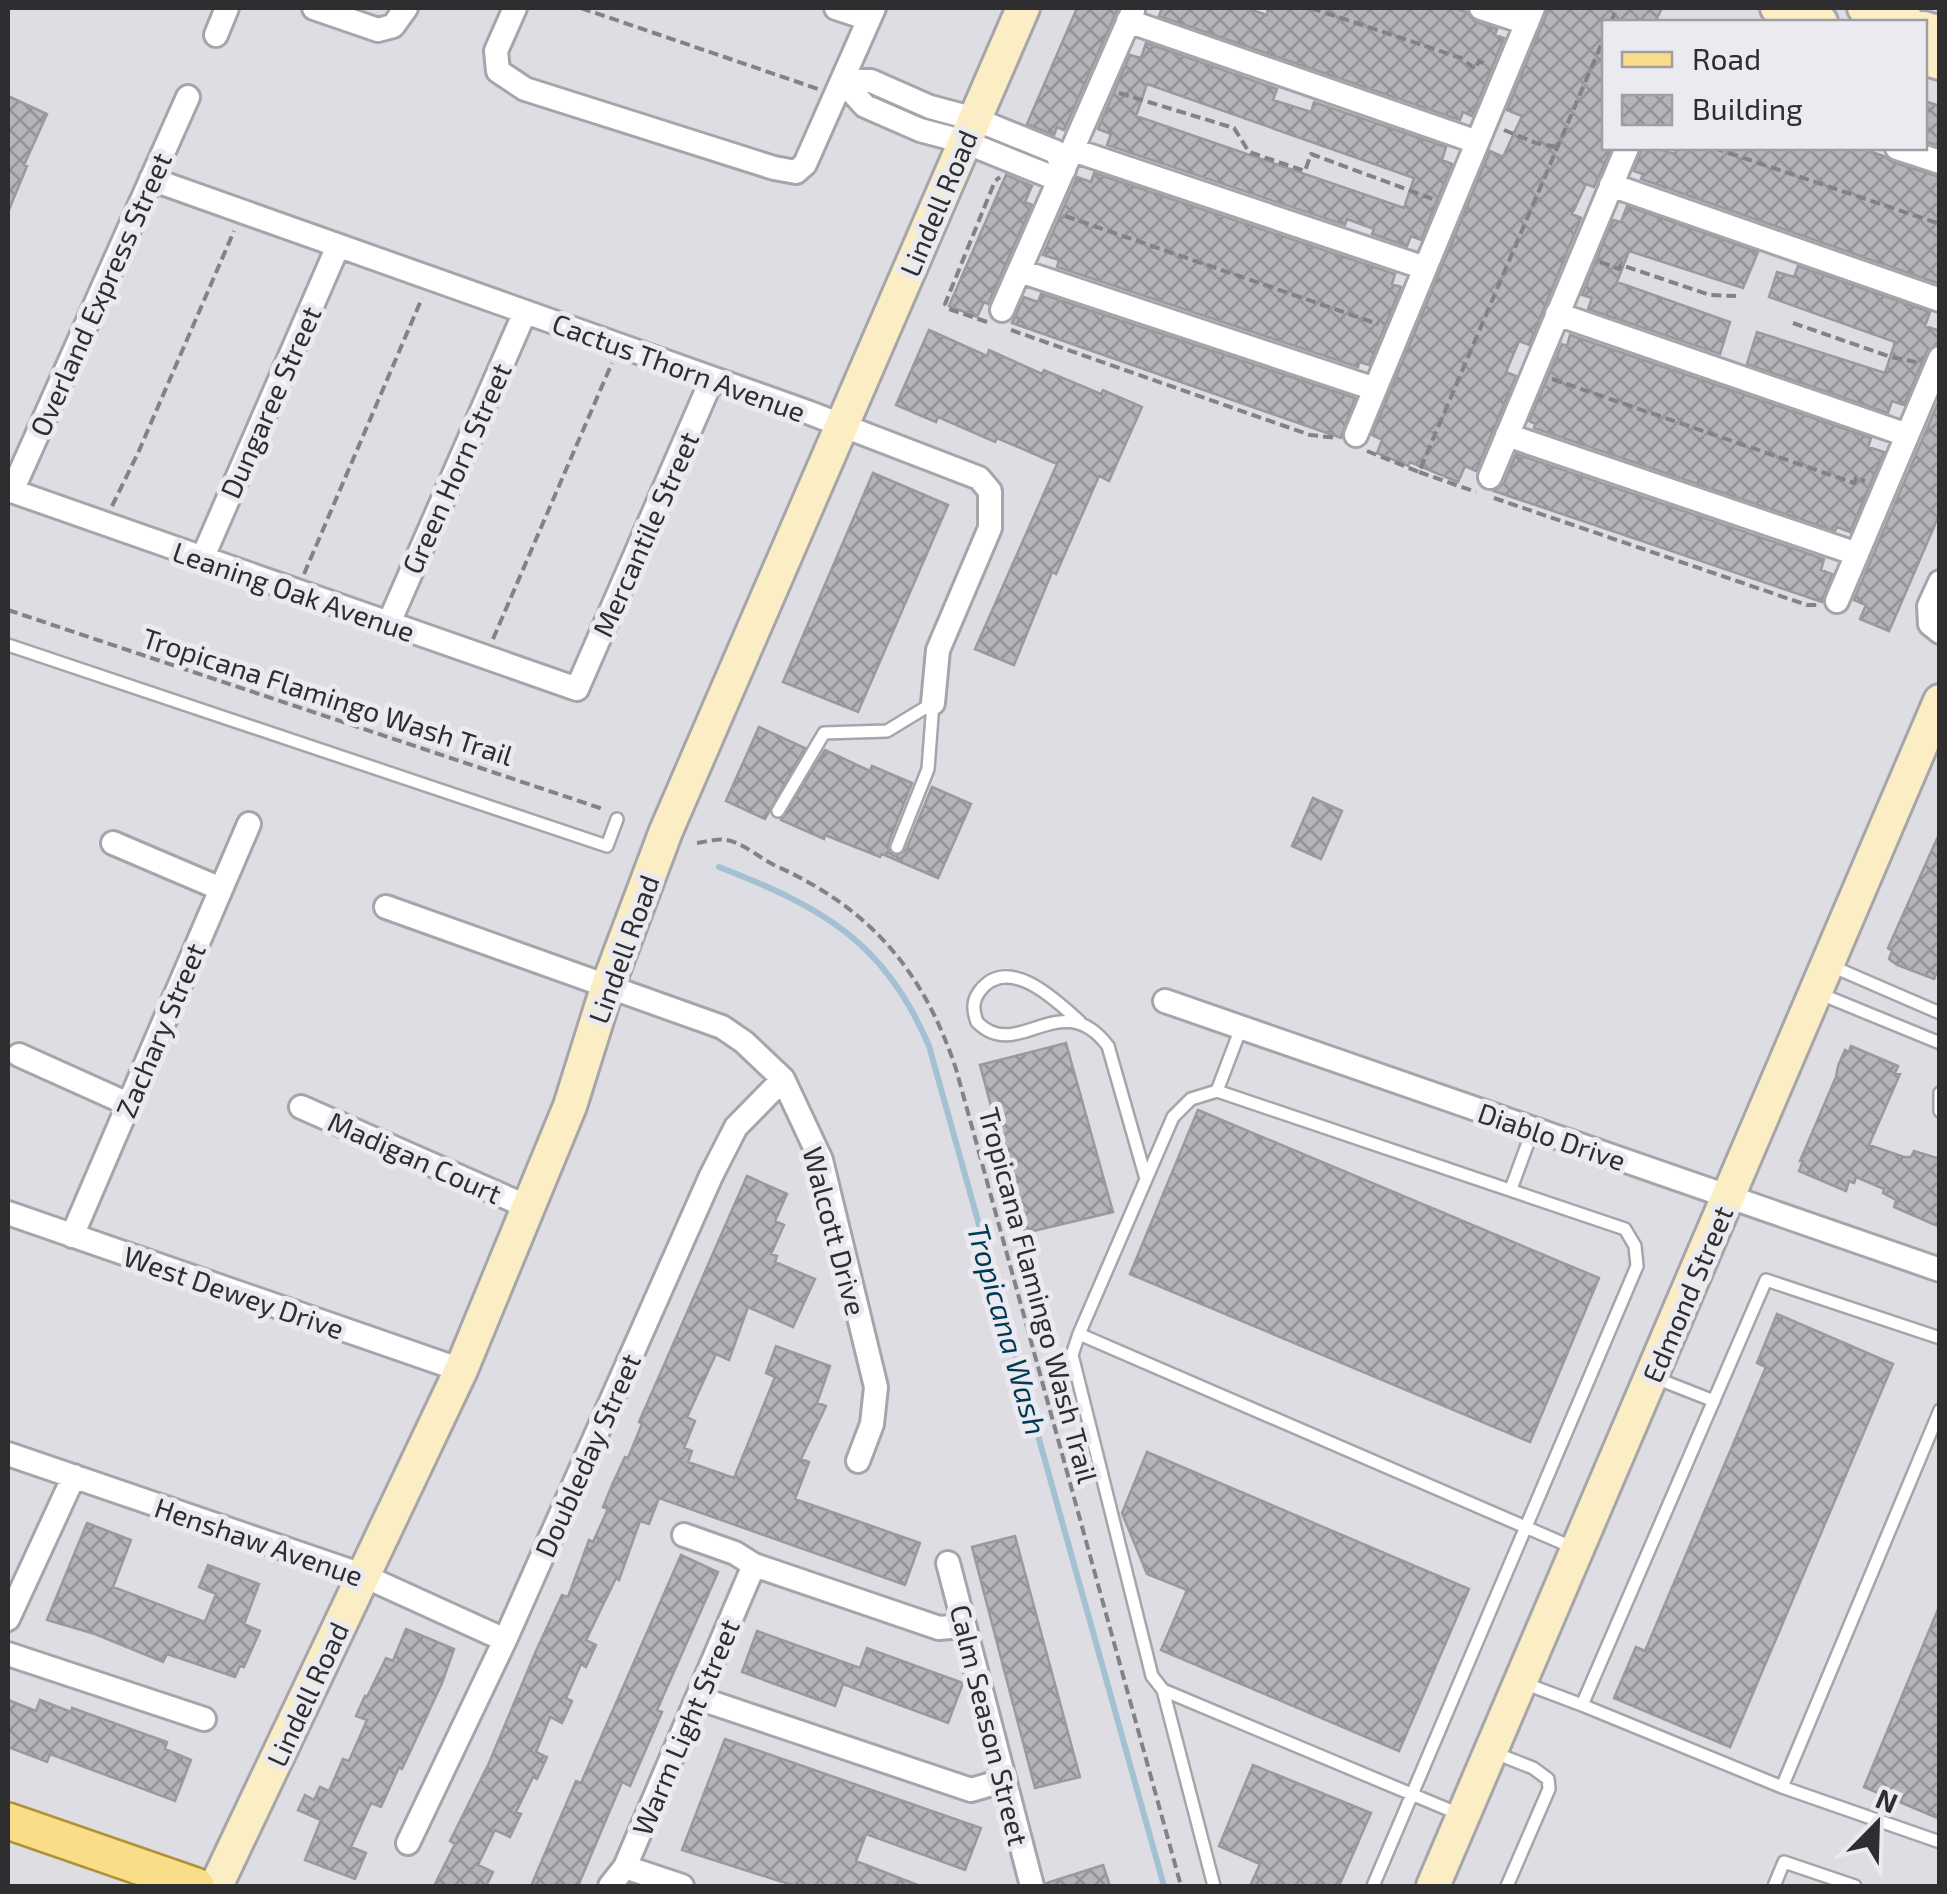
<svg xmlns="http://www.w3.org/2000/svg" width="1947" height="1894" viewBox="0 0 1947 1894" font-family="'Exo 2',sans-serif">
  <style>
    .lines { fill: none; stroke-linecap: round; stroke-linejoin: round }
    .stream { stroke: #a4c1d4; stroke-width: 6 }
    .building { fill: url(#building-cross-hatch); stroke: #99999f; stroke-width: 2.5; fill-rule: evenodd }
    .lane-casing { stroke: #a5a5aa; stroke-width: 16 }
    .street-casing { stroke: #a5a5aa; stroke-width: 28 }
    .secondary-casing { stroke: #a5a5aa; stroke-width: 38 }
    .primary-casing { stroke: #af9137; stroke-width: 40 }
    .path { stroke: #838387; stroke-width: 4; stroke-dasharray: 10 5; stroke-linecap: butt }
    .lane { stroke: #fff; stroke-width: 11 }
    .street { stroke: #fff; stroke-width: 22 }
    .secondary { stroke: #fceec4; stroke-width: 32 }
    .primary { stroke: #f9dd89; stroke-width: 35 }
    .labels { text-anchor: middle; dominant-baseline: central; stroke-width: 10; stroke-linejoin: round; paint-order: stroke }
    .street-label { font-size: 28px; fill: #2e2e30; stroke: #eaeaf0 }
    .water-label { font-size: 30px; font-style: italic; fill: #013955; stroke: #eaeaf0 }
  </style>
  <defs>
    <pattern id="building-cross-hatch" width="8" height="8" patternUnits="userSpaceOnUse" patternTransform="scale(2.5)"><rect width="8" height="8" fill="#b4b4b9"/><path d="M0 0l8 8M0 8l8-8" fill="none" stroke="#939397"/></pattern>
  </defs>
  <rect width="100%" height="100%" fill="#dddde3"/>
  <g class="lines">
    <path class="stream" d="M719,867C822,907 884,941 929,1046L1164,1886"/>
  </g>
  <path class="building" d="M1077,8H1118L1064,130L1057,127L1054,135L1027,124Z
    M1162,8H1246L1267,15L1268,8H1453L1467,12L1475,22L1497,29L1495,35L1504,38L1472,116L1463,112L1460,120L1159,16Z
    M1549,8H1662L1655,22H1604V148L1611,149L1594,187L1586,184L1572,214L1581,218L1529,345L1519,341L1506,372L1516,376L1476,471L1465,466L1458,482L1410,462L1408,466L1377,453L1382,440L1372,435L1490,151L1503,157L1522,116L1507,110Z
    M1146,43L1277,89L1273,100L1311,112L1314,102L1446,147L1442,160L1452,164L1421,240L1411,236L1407,246L1372,234L1374,229L1347,219L1345,225L1107,145L1111,134L1098,129L1130,55L1141,58ZM1147,84L1414,178L1404,208L1136,116Z
    M8,96L47,114L24,165L27,166L8,212Z
    M1924,101L1940,106V146L1924,141Z
    M1642,148H1655L1675,154L1677,148H1860L1884,156L1892,162L1940,177V284L1641,179L1643,174L1634,171Z
    M1094,173L1395,274L1392,284L1401,287L1369,365L1359,362L1358,367L1057,267L1059,260L1043,255L1077,177L1091,182Z
    M1006,175L1032,186L1025,202L1032,205L988,304L984,302L977,317L949,306Z
    M1627,206L1758,252L1743,288L1629,251L1617,282L1730,322L1720,354L1588,309L1592,298L1582,295L1613,220L1621,222Z
    M1798,266L1930,312L1925,326L1940,331V343L1927,351L1904,405L1892,401L1888,413L1747,364L1757,332L1885,373L1895,342L1769,297L1777,272L1794,277Z
    M1041,294L1355,398L1341,438L1012,323L1024,297L1038,302Z
    M929,330L987,356L989,350L1042,374L1044,370L1101,394L1103,390L1142,407L1109,481L1099,476L1056,574L1052,572L1014,665L975,649L1057,464L997,438L995,442L938,417L936,422L896,405Z
    M1570,335L1871,438L1868,447L1884,452L1850,532L1837,527L1835,531L1534,428L1535,424L1529,421L1562,344L1567,346Z
    M1940,398V513L1889,631L1860,619L1866,605L1854,600Z
    M1516,454L1824,559L1821,570L1832,574L1822,602L1494,491L1504,483Z
    M873,473L948,505L858,712L783,682Z
    M759,727L805,748L765,819L726,801Z
    M825,750L870,771L872,766L912,783L888,844L889,852L894,856L906,850L932,787L971,804L938,878L882,854L880,857L825,835L824,839L781,820Z
    M1313,798L1342,811L1321,859L1292,846Z
    M1940,832V966L1934,979L1897,965L1889,959L1892,951L1888,948Z
    M1066,1043L1113,1212L1025,1233L980,1065Z
    M1851,1046L1898,1066L1895,1073L1900,1074L1869,1145L1904,1157H1911L1914,1151L1940,1159V1227L1894,1207L1896,1200L1883,1193L1884,1189L1856,1177L1854,1183L1849,1181L1846,1191L1799,1171L1803,1161H1800L1836,1077L1838,1066L1845,1050L1849,1052Z
    M1198,1110L1599,1278L1530,1442L1130,1274Z
    M747,1176L787,1194L775,1221L784,1225L771,1254L777,1256L775,1262L815,1279L793,1327L748,1307L729,1360L716,1354L687,1417L695,1421L684,1448L692,1451L688,1462L734,1478L775,1377L766,1373L776,1346L830,1366L817,1403L826,1406L801,1459L809,1462L795,1499L920,1543L905,1585L659,1498L649,1524L640,1521L619,1580L616,1578L586,1640L596,1645L586,1667L581,1664L566,1698L572,1701L562,1723L550,1717L536,1752L547,1757L537,1779L533,1777L516,1812L521,1814L510,1837L495,1830L478,1865L493,1872L486,1886H434L455,1844L450,1841L489,1763L536,1651L562,1595L568,1597L589,1540L593,1542L608,1509L603,1507L612,1485L625,1457L628,1458L642,1424L639,1422Z
    M1777,1314L1893,1364L1730,1747L1614,1698L1636,1647L1645,1651L1766,1367L1757,1363Z
    M1147,1452L1469,1589L1399,1751L1161,1650L1187,1590L1147,1574L1122,1513Z
    M87,1523L131,1540L113,1587L205,1622L216,1594L199,1587L208,1565L259,1584L244,1624L260,1631L244,1667L240,1666L235,1677L167,1654L163,1662L95,1634L47,1620Z
    M1015,1536L1080,1777L1035,1788L972,1547Z
    M681,1555L718,1572L657,1710L662,1712L630,1786L622,1782L578,1886H531L576,1781L581,1783Z
    M1939,1607H1940V1819L1864,1787Z
    M406,1629L454,1649L442,1683L402,1769L399,1767L381,1807L371,1803L351,1847L366,1853L355,1879L305,1860L321,1820L298,1810L305,1795L314,1800L320,1787L329,1791L343,1759L349,1761L367,1720L356,1716L365,1696L367,1697L386,1658L393,1661Z
    M757,1631L860,1668L867,1648L963,1683L948,1723L843,1684L835,1706L742,1672Z
    M8,1700L36,1711L40,1700L71,1712L72,1708L167,1742L165,1749L191,1760L175,1801L50,1754L47,1762L8,1747Z
    M725,1739L981,1828L965,1870L866,1834L856,1861L920,1886H795L682,1850Z
    M1253,1765L1371,1813L1339,1886H1250L1260,1864L1219,1846Z
    M1103,1865L1110,1886H1047V1883Z"/>
  <g class="lines">
    <g class="lane-casing">
      <path id="lane" d="M8,645L607,846L617,819
        M778,811L824,733L887,731L933,703
        M897,847L928,769L933,703
        M1829,965L1940,1013
        M1818,993L1940,1043
        M1080,1022C1058,1002 1008,952 979,992C972,1002 973,1011 977,1022C1018,1064 1061,984 1108,1046L1146,1179
        M1217,1091L1241,1028
        M1940,1093V1111
        M1511,1189L1533,1129
        M1079,1334L1173,1117L1191,1099L1217,1091L1625,1229L1635,1246L1637,1266L1373,1886
        M1653,1377L1714,1401
        M1940,1410L1782,1787L1940,1842
        M1521,1682L1582,1705L1766,1280L1940,1338
        M1163,1690L1214,1886
        M1582,1705L1782,1787
        M1495,1753L1533,1768L1548,1779L1549,1789L1507,1886
        M1459,1814L1163,1690L1152,1676L1072,1355L1079,1334L1574,1548
        M1774,1886L1784,1862L1855,1886"/>
    </g>
    <g class="street-casing">
      <path id="street" d="M314,8L378,30L393,26L406,8
        M515,8L496,51L498,71L525,89L774,168L796,172L805,164L874,8
        M836,8L869,19
        M1481,8L1527,23
        M1128,21L1477,142
        M216,35L227,8
        M842,81H871L930,107L975,119L1056,152L1064,170L1047,175L965,142L920,130L865,106Z
        M188,97L12,491L577,689L712,379
        M1897,148L1940,162
        M1073,150L1425,268
        M151,179L810,413L979,478L990,491V528L938,650L933,703
        M1611,185L1940,300
        M1020,271L1375,389
        M1002,310L1133,11
        M1557,314L1907,435
        M1356,435L1533,8
        M1507,435L1857,554
        M1490,477L1627,148
        M202,559L338,246
        M1940,582L1929,606L1930,624L1940,632
        M1837,601L1940,358
        M388,625L525,312
        M113,843L221,889
        M386,907L722,1027L744,1042L783,1079L821,1160L876,1387L872,1424L858,1461
        M1165,1001L1940,1270
        M19,1055L128,1104
        M301,1107L528,1207
        M8,1213L461,1370
        M72,1236L249,824
        M8,1454L362,1575L505,1640
        M684,1535L735,1553L754,1565L939,1628L962,1626
        M948,1563L1032,1886
        M8,1619L74,1476
        M8,1654L204,1719
        M698,1698L971,1790L1002,1781
        M408,1843L505,1640L711,1176L736,1127L783,1079
        M625,1867L682,1886
        M610,1886L625,1867L754,1565"/>
    </g>
    <g class="secondary-casing">
      <path id="secondary" d="M1777,8L1821,22
        M1864,8L1908,22
        M1924,28L1940,33
        M1924,58L1940,63
        M216,1886L461,1370L570,1106L608,985L666,831L1023,8
        M1433,1886L1940,701"/>
    </g>
    <g class="primary-casing">
      <path id="primary" d="M8,1821L196,1886"/>
    </g>
    <path class="path" d="M581,8L818,89
      M1311,8L1461,58L1475,69L1479,61L1488,65
      M1611,22L1617,8
      M1119,93L1234,128L1249,152L1305,171L1311,154L1433,199
      M1504,130L1536,143L1556,147
      M1714,148L1940,224
      M1065,216L1378,324
      M1600,262L1619,269L1621,265L1710,295L1736,296
      M987,322L949,309L945,304L995,181L1000,177
      M1793,323L1891,357L1916,362
      M1011,330L1310,435L1338,438
      M1552,379L1854,483L1856,478L1865,481
      M1367,451L1419,472L1604,38
      M1419,472L1476,492
      M1494,498L1807,605H1817
      M112,506L138,453L234,231
      M304,574L422,298
      M8,610L603,809
      M493,639L612,363
      M697,843C705,842 718,838 727,840C743,843 760,858 774,865C870,908 923,970 956,1069L1181,1886"/>
    <use href="#lane" class="lane"/>
    <use href="#street" class="street"/>
    <use href="#secondary" class="secondary"/>
    <use href="#primary" class="primary"/>
  </g>
  <g class="labels">
    <g class="street-label">
      <text transform="translate(938 203) rotate(-67)">Lindell Road</text>
      <text transform="translate(100 294) rotate(-66)">Overland Express Street</text>
      <text transform="translate(679 367) rotate(20)">Cactus Thorn Avenue</text>
      <text transform="translate(270 402) rotate(-66)">Dungaree Street</text>
      <text transform="translate(456 468) rotate(-66)">Green Horn Street</text>
      <text transform="translate(645 534) rotate(-66)">Mercantile Street</text>
      <text transform="translate(294 591) rotate(19)">Leaning Oak Avenue</text>
      <text transform="translate(328 696) rotate(18)">Tropicana Flamingo Wash Trail</text>
      <text transform="translate(623 949) rotate(-70)">Lindell Road</text>
      <text transform="translate(160 1030) rotate(-67)">Zachary Street</text>
      <text transform="translate(1552 1136) rotate(19)">Diablo Drive</text>
      <text transform="translate(415 1157) rotate(24)">Madigan Court</text>
      <text transform="translate(835 1231) rotate(75)">Walcott Drive</text>
      <text transform="translate(234 1292) rotate(19)">West Dewey Drive</text>
      <text transform="translate(1687 1294) rotate(-67)">Edmond Street</text>
      <text transform="translate(1039 1295) rotate(75)">Tropicana Flamingo Wash Trail</text>
      <text transform="translate(587 1455) rotate(-66)">Doubleday Street</text>
      <text transform="translate(259 1541) rotate(19)">Henshaw Avenue</text>
      <text transform="translate(307 1694) rotate(-65)">Lindell Road</text>
      <text transform="translate(990 1725) rotate(76)">Calm Season Street</text>
      <text transform="translate(685 1727) rotate(-67)">Warm Light Street</text>
    </g>
    <g class="water-label">
      <text transform="translate(1008 1329) rotate(74)">Tropicana Wash</text>
    </g>
  </g>
  <rect width="1947" height="1894" fill="none" stroke="#2e2e30" stroke-width="20"/>
  <rect x="1602" y="20" width="325" height="130" fill="#eaeaf0" stroke="#9f9fa3" stroke-width="2.5"/>
  <rect x="1622" y="52" width="50" height="15" fill="#f9dd89" stroke="#9f9fa3" stroke-width="2.5"/>
  <text x="1692" y="70" font-size="30" fill="#2e2e30">Road</text>
  <rect x="1622" y="95" width="50" height="30" fill="url(#building-cross-hatch)" stroke="#9f9fa3" stroke-width="2.5"/>
  <text x="1692" y="120" font-size="30" fill="#2e2e30">Building</text>
  <g transform="translate(1877 1824) rotate(23)" stroke="#eaeaf0" stroke-width="8" paint-order="stroke">
  <path d="M0-8L18 38L0 25L-18 38Z" fill="#2e2e30"/>
  <text y="-15" font-size="28" font-weight="bold" text-anchor="middle" fill="#2e2e30">N</text>
  </g>
</svg>
